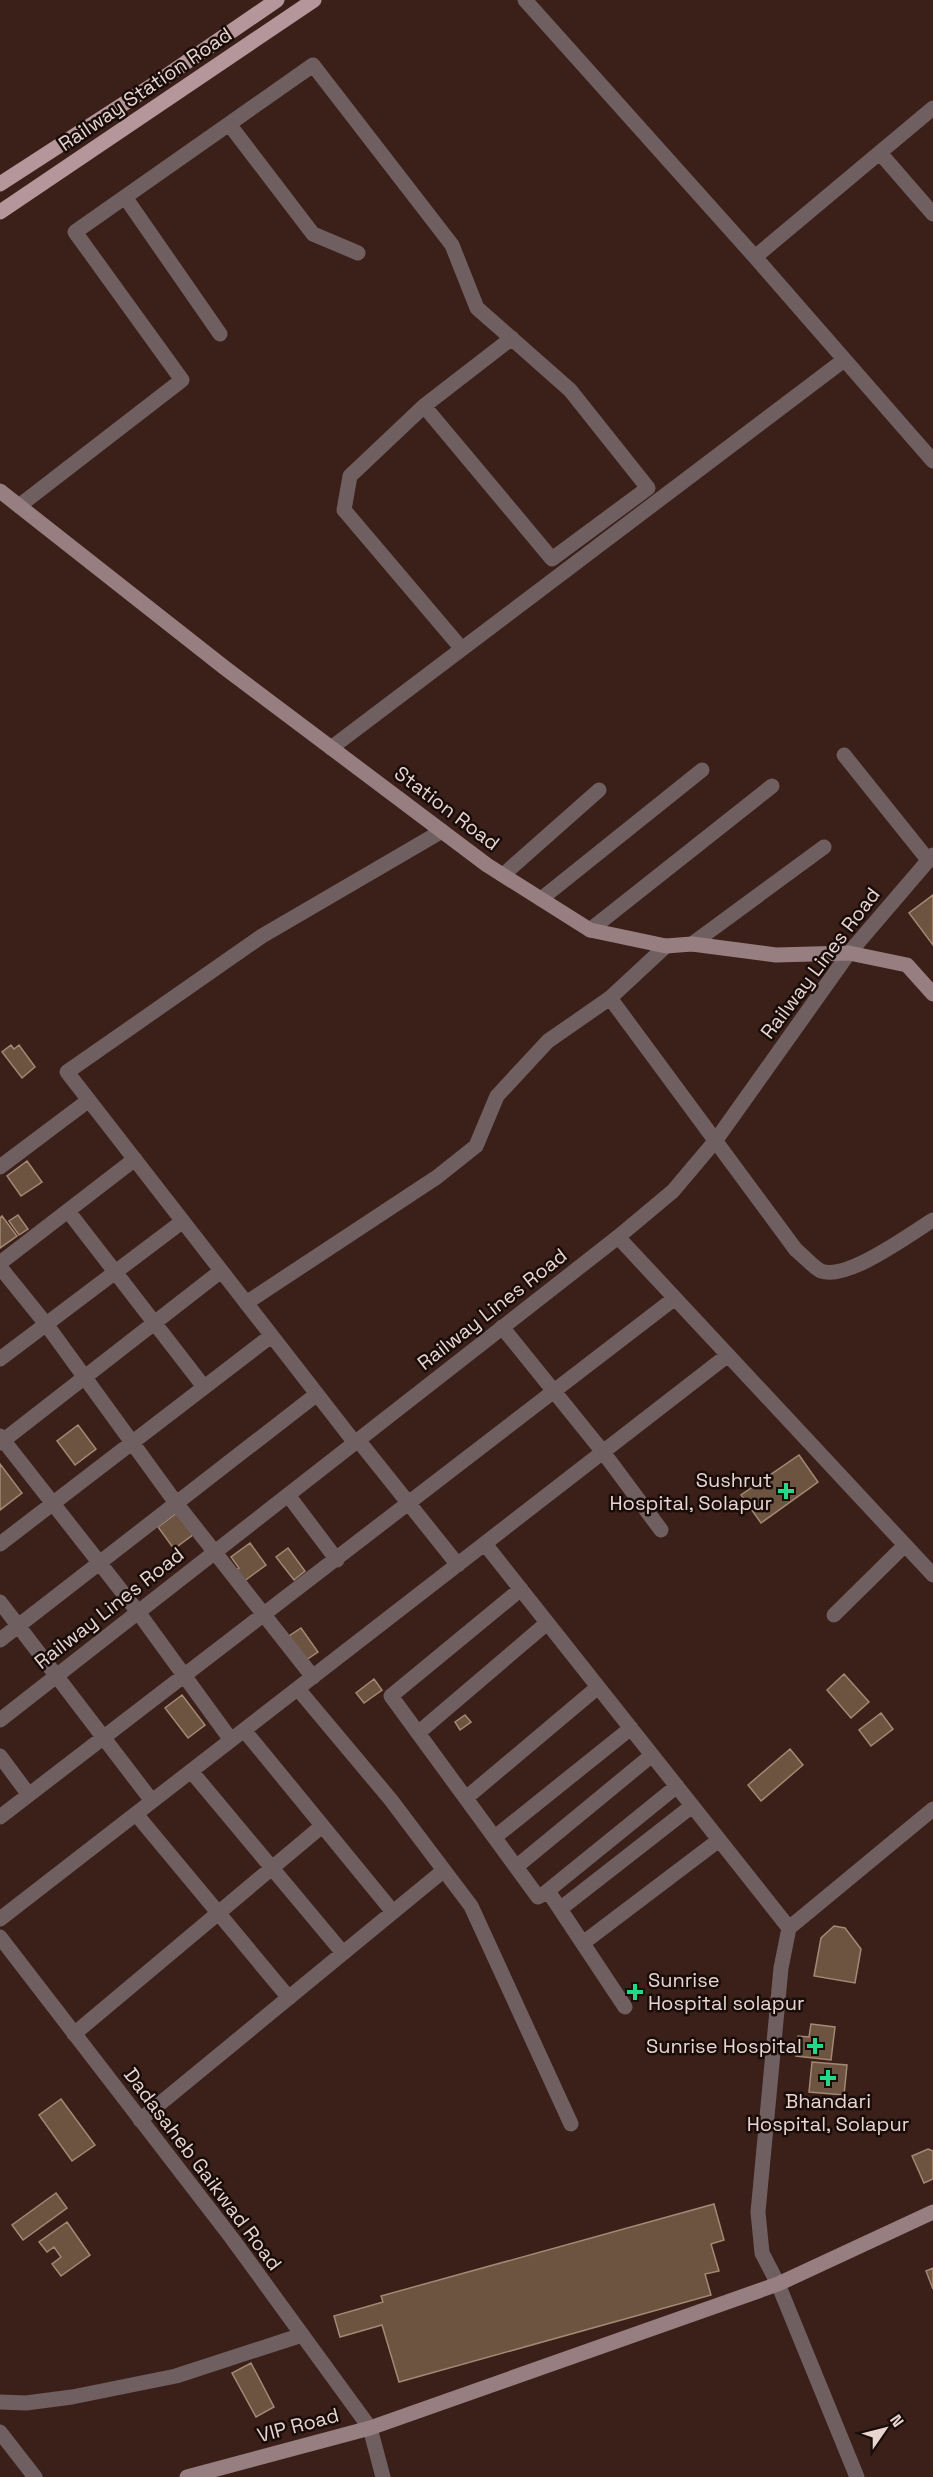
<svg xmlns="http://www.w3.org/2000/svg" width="933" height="2477" viewBox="0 0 933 2477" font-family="'Space Grotesk',sans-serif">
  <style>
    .building { fill: #6d5440; stroke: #a38873; stroke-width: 1.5 }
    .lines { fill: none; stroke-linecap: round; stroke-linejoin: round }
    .minor { stroke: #6f5f61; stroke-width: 15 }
    .tertiary { stroke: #6f5f61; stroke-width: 15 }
    .secondary { stroke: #977e81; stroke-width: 15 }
    .primary { stroke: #b5969a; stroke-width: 15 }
    .poi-dot { fill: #23d886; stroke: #190d0a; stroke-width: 2 }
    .labels { text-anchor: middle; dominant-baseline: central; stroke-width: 5; stroke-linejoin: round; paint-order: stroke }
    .street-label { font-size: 20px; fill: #e9d5d0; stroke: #190d0a }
    .poi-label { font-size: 20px; fill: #e9d5d0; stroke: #190d0a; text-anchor: end }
  </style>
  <rect width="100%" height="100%" fill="#3b1f19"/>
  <path class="building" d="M933,895V945L909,913Z
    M11,1045L14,1049L19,1045L35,1067L22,1078L2,1052Z
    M27,1161L42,1182L21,1196L7,1176Z
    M18,1215L28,1229L19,1235L9,1221Z
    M2,1216L17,1236L0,1248V1218Z
    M78,1425L96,1449L75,1465L57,1441Z
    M799,1455L818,1482L761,1523L741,1495Z
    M0,1464L22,1493L0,1510Z
    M178,1512L194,1534L174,1549L158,1527Z
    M250,1543L266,1565L243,1582L235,1571L239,1568L231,1557Z
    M288,1548L305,1571L294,1580L276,1557Z
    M301,1628L318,1652L306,1660L289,1636Z
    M844,1674L869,1702L851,1718L827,1690Z
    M374,1679L382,1690L364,1703L356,1693Z
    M182,1695L205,1725L188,1738L165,1708Z
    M881,1713L893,1729L871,1746L859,1730Z
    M465,1715L471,1722L460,1730L455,1722Z
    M790,1749L803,1765L761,1801L748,1785Z
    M834,1926L845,1928L861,1949L855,1983L814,1976L821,1938Z
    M811,2024L835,2027L831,2060L796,2056L798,2036L809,2037Z
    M812,2062L847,2065L844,2095L809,2092Z
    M61,2099L95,2145L72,2161L39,2115Z
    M928,2149L933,2151V2179L924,2183L912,2156Z
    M56,2193L67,2208L23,2240L12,2225Z
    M714,2204L724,2240L711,2244L719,2271L705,2274L711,2295L399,2382L382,2325L340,2337L334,2316L383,2302L381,2296Z
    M67,2222L90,2255L61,2276L52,2264L61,2257L54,2247L47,2252L39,2242Z
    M933,2268V2289L926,2271Z
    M251,2363L274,2407L256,2417L232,2373Z"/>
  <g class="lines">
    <path class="minor" d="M525,0L755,257L933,461
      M229,124L313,234L358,253
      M880,153L933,214
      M125,197L220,334
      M755,257L933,108
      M424,406L350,476L344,510L462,649
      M19,506L182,380L75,232L313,65L452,245L477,308L570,390L648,488L552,559L424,406L512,338
      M331,748L844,360
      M844,755L929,861
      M503,875L599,790
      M541,899L702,770
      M590,930L772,786
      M692,944L824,847
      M610,998L796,1250C804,1256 813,1267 821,1271C847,1281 910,1234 933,1220
      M0,1167L89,1100
      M68,1211L204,1387
      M618,1237L933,1575
      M0,1263L135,1159
      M0,1267L46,1324L176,1503L313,1677
      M246,1303L437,1177L476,1146L497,1096L548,1041L610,998L666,946
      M502,1327L603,1452L661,1530
      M0,1359L183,1221
      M0,1436L138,1612L231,1740
      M358,1440L458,1565
      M0,1443L221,1271
      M355,1443L67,1072L262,936L442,831
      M288,1495L337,1560
      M0,1544L271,1336
      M485,1544L789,1928
      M521,1589L391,1696L538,1897L545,1893L552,1897L625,2007
      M0,1602L152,1801
      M834,1615L905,1545
      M0,1640L317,1394
      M298,1689L391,1800L471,1906L571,2124
      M244,1730L393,1912
      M418,1733L547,1623
      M0,1756L29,1795
      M191,1771L343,1953
      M466,1798L598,1687
      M136,1814L289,1998
      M0,1817L675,1298
      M495,1837L631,1728
      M516,1867L652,1755
      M545,1893L677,1786
      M560,1909L692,1806
      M0,1919L728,1355
      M583,1943L719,1840
      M74,2034L322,1826
      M140,2120L443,1871
      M0,2402L26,2403L72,2397L176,2376L302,2335
      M0,2432L35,2477
      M857,2477L778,2284L762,2253L758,2212L781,1968L789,1928L933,1809"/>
    <path class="tertiary" d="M0,1720L618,1237L673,1191L716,1140L849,953L933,855
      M0,1937L231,2237L370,2428L383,2477"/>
    <path class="secondary" d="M0,491L225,668L487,865L590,930L666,946L692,944L776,955L849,953L907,965L933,994
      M187,2477L370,2428L778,2284L933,2212"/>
    <path class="primary" d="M0,184L159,81L277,0
      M0,212L314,0"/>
  </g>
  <g class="poi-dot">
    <path d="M783 1482h6v6h6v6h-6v6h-6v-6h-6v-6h6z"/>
    <path d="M632 1983h6v6h6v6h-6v6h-6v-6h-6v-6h6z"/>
    <path d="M812 2037h6v6h6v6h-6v6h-6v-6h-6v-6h6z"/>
    <path d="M825 2069h6v6h6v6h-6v6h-6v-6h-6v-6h6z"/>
  </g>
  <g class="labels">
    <g class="street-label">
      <text transform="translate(145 89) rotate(-34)">Railway Station Road</text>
      <text transform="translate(447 808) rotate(37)">Station Road</text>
      <text transform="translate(820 963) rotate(-53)">Railway Lines Road</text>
      <text transform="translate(492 1309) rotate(-38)">Railway Lines Road</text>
      <text transform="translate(109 1608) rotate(-38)">Railway Lines Road</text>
      <text transform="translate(203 2169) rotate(53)">Dadasaheb Gaikwad Road</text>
      <text transform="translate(298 2425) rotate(-15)">VIP Road</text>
    </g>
    <g class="poi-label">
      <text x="772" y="1480">Sushrut<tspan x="772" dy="23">Hospital, Solapur</tspan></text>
      <text x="648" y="1980" text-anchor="start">Sunrise<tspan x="648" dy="23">Hospital solapur</tspan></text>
      <text x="802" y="2046">Sunrise Hospital</text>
      <text x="828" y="2101" text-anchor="middle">Bhandari<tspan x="828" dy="23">Hospital, Solapur</tspan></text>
    </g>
  </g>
  <g transform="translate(885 2429) rotate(55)" stroke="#190d0a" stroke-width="4.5" paint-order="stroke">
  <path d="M0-4.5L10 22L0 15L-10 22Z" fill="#e9d5d0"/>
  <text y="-9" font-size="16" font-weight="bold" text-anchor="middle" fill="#e9d5d0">N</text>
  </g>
</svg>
